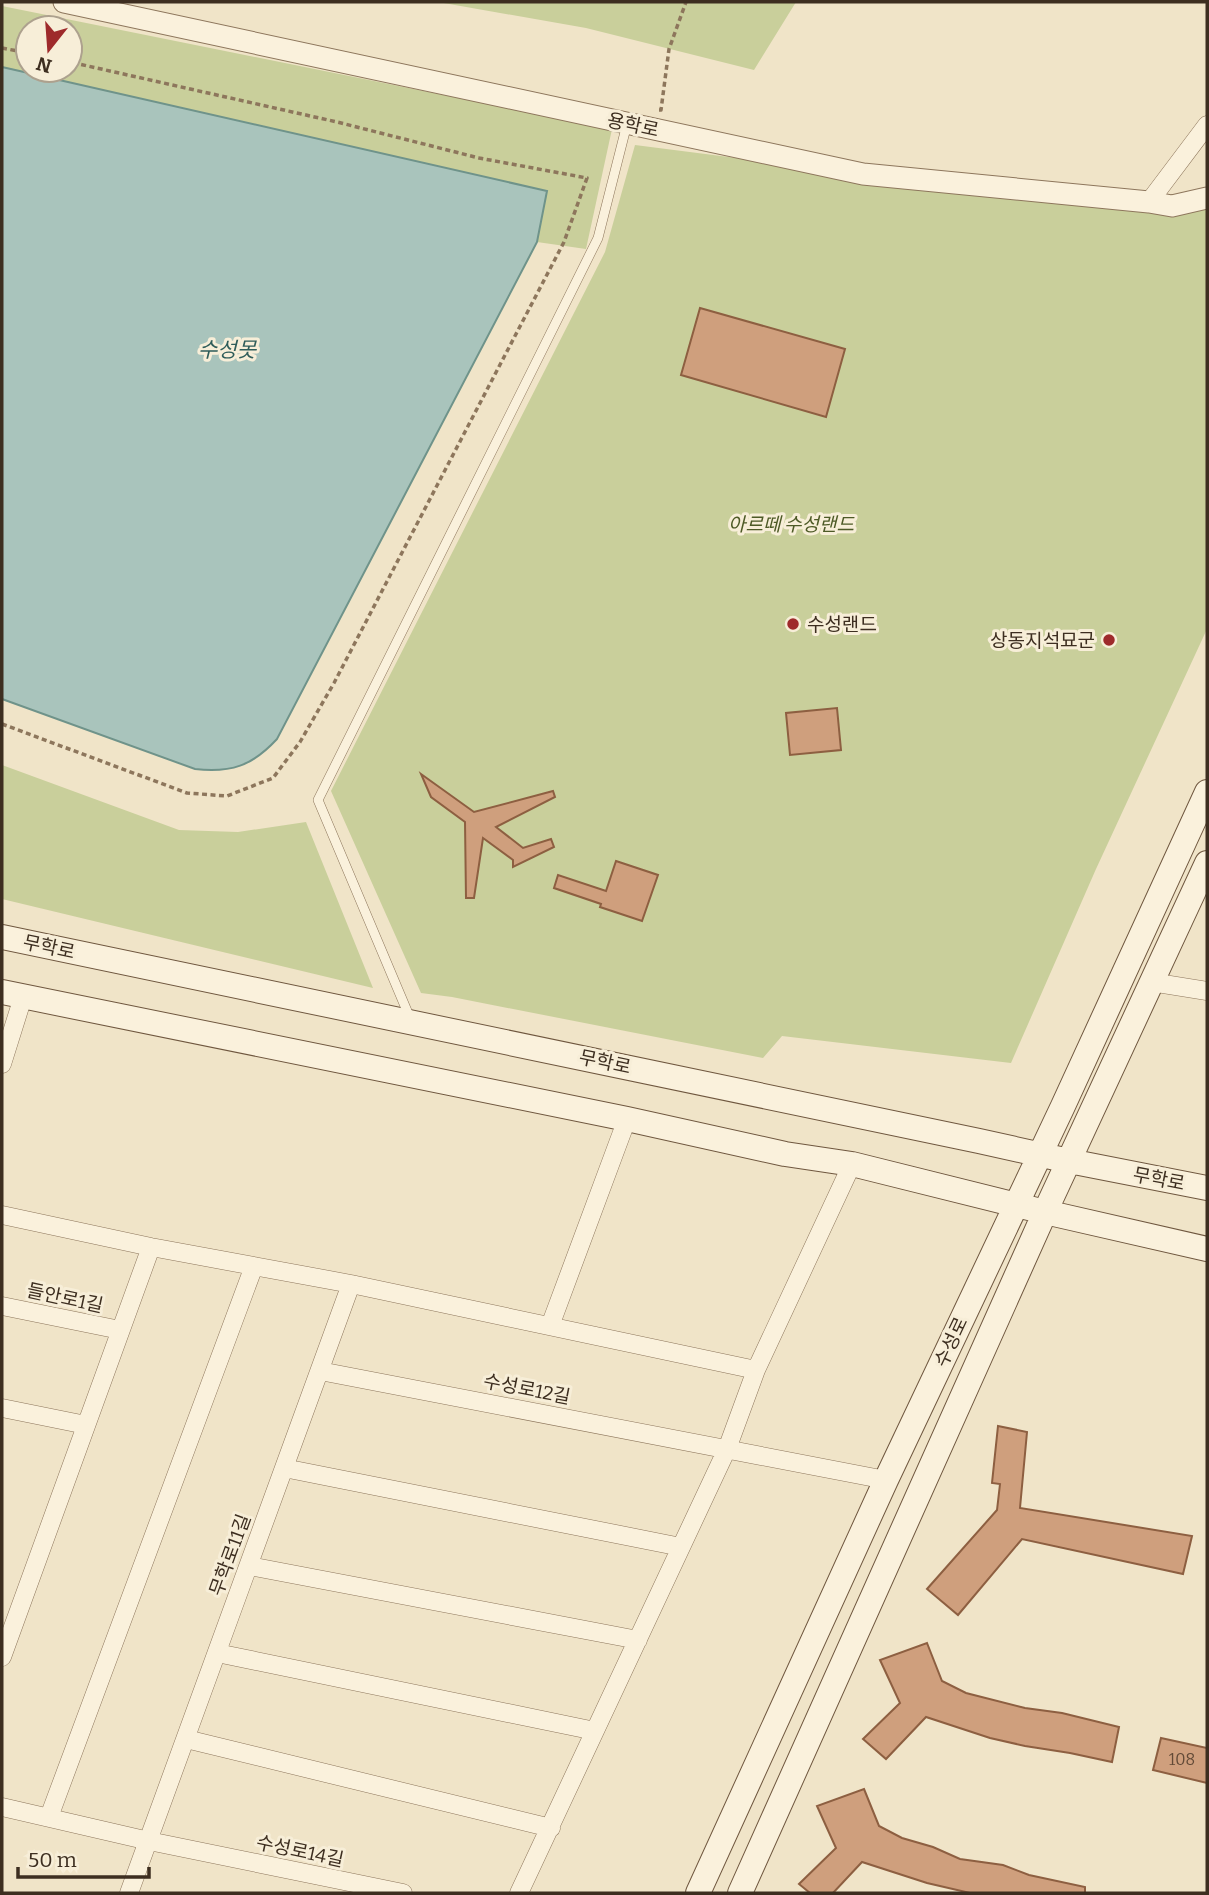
<svg xmlns="http://www.w3.org/2000/svg" width="1209" height="1895" viewBox="0 0 1209 1895" font-family="Bitter,'Noto Sans KR',serif">
  <style>
    .green { fill: #c9cf9b; fill-rule: evenodd }
    .water { fill: #a9c4bc; stroke: #6f938a; stroke-width: 2 }
    .building { fill: #cf9f7d; stroke: #8d5f41; stroke-width: 2 }
    .lines { fill: none; stroke-linecap: round; stroke-linejoin: round }
    .service-casing { stroke: #8d765c; stroke-width: 10 }
    .minor-casing { stroke: #8d765c; stroke-width: 19 }
    .tertiary-casing { stroke: #8d765c; stroke-width: 23 }
    .secondary-casing { stroke: #6f573f; stroke-width: 26 }
    .path { stroke: #8d765c; stroke-width: 3.5; stroke-dasharray: 5 3.5; stroke-linecap: butt }
    .service { stroke: #faf1dc; stroke-width: 9 }
    .minor { stroke: #faf1dc; stroke-width: 18 }
    .tertiary { stroke: #faf1dc; stroke-width: 21 }
    .secondary { stroke: #faf1dc; stroke-width: 24 }
    .poi-dot { fill: #9e2a2b; stroke: #f7eed8; stroke-width: 2.5 }
    .labels { text-anchor: middle; dominant-baseline: central; stroke-width: 6; stroke-linejoin: round; paint-order: stroke }
    .number-label { font-size: 16px; fill: #624a37 }
    .street-label { font-size: 19px; fill: #3d2e20; stroke: #f7eed8 }
    .park-label { font-size: 19px; font-style: italic; fill: #4d5a26; stroke: #f7eed8 }
    .poi-label { font-size: 19px; fill: #3d2e20; stroke: #f7eed8; text-anchor: start }
    .water-label { font-size: 21px; font-style: italic; fill: #2f5d5a; stroke: #f7eed8 }
  </style>
  <rect width="100%" height="100%" fill="#f0e4c8"/>
  <path class="green" d="M438,2H796L754,70L586,28Z
    M2,6L612,129L586,249L537,242L547,191L2,67ZM28,28H70V70H28Z
    M635,145L863,174L1142,202L1207,198V629L1096,869L1011,1063L782,1036L763,1058L452,997L421,993L331,791L605,252Z
    M2,765L179,830L238,832L306,822L373,988L2,899Z"/>
  <path class="water" d="M2,67L547,191L537,242L277,739C252,766 231,773 195,769L2,699Z"/>
  <path class="building" d="M700,308L845,349L826,417L681,375Z
    M837,708L841,750L790,755L786,713Z
    M421,774L474,812L553,791L555,797L496,827L523,848L551,839L554,847L513,867V860L483,838L474,898H466L465,822L431,797Z
    M616,861L658,875L642,921L600,907L601,904L554,888L558,875L606,891Z
    M998,1426L1027,1432L1020,1508L1192,1536L1183,1574L1022,1539L958,1615L927,1589L997,1510L1000,1484L992,1483Z
    M927,1643L942,1681L966,1693L1025,1708L1062,1713L1119,1727L1112,1762L1070,1753L1025,1746L990,1738L926,1717L886,1759L863,1739L900,1703L880,1660Z
    M1161,1738L1207,1748V1783L1153,1770Z
    M864,1789L879,1826L902,1838L933,1847L960,1859L1003,1865L1029,1875L1085,1887V1893H970L927,1883L862,1862L833,1893H810L799,1884L836,1848L817,1806Z"/>
  <g class="lines">
    <g class="service-casing">
      <path id="service" d="M410,1018L318,800L598,238L627,124"/>
    </g>
    <g class="minor-casing">
      <path id="minor" d="M1149,202L1207,125
        M1151,982L1207,991
        M2,1064L23,997
        M2,1215L151,1247L351,1284L756,1370
        M2,1306L120,1330
        M550,1326L627,1119
        M320,1371L886,1480
        M2,1408L86,1425
        M284,1468L681,1547
        M249,1566L638,1640
        M217,1653L595,1731
        M2,1657L151,1247
        M186,1739L551,1828
        M2,1807L149,1841L403,1893
        M49,1817L254,1266
        M129,1893L351,1284
        M519,1893L727,1449L756,1370L852,1164"/>
    </g>
    <g class="tertiary-casing">
      <path id="tertiary" d="M64,2L863,174L1149,202L1172,206L1207,198"/>
    </g>
    <g class="secondary-casing">
      <path id="secondary" d="M2,937L979,1141L1069,1161L1207,1188
        M2,992L627,1119L785,1154L852,1164L1045,1212L1207,1249
        M698,1893L886,1480L1063,1106L1207,792
        M740,1893L1045,1212L1207,863"/>
    </g>
    <path class="path" d="M2,48L28,53
      M659,110H661L669,49L686,2
      M2,724L187,793L227,796L273,778L300,742L334,683L564,242L587,178L479,158L337,122L70,62"/>
    <use href="#service" class="service"/>
    <use href="#minor" class="minor"/>
    <use href="#tertiary" class="tertiary"/>
    <use href="#secondary" class="secondary"/>
  </g>
  <g class="poi-dot">
    <circle cx="793" cy="624" r="7"/>
    <circle cx="1109" cy="640" r="7"/>
  </g>
  <g class="labels">
    <g class="number-label">
      <text x="1182" y="1759">108</text>
    </g>
    <g class="street-label">
      <text transform="translate(633 125) rotate(12)">용학로</text>
      <text transform="translate(49 947) rotate(12)">무학로</text>
      <text transform="translate(605 1062) rotate(12)">무학로</text>
      <text transform="translate(1159 1179) rotate(11)">무학로</text>
      <text transform="translate(65 1298) rotate(12)">들안로1길</text>
      <text transform="translate(951 1342) rotate(-65)">수성로</text>
      <text transform="translate(527 1389) rotate(11)">수성로12길</text>
      <text transform="translate(230 1555) rotate(-70)">무학로11길</text>
      <text transform="translate(300 1851) rotate(12)">수성로14길</text>
    </g>
    <g class="park-label">
      <text x="791" y="524">아르떼 수성랜드</text>
    </g>
    <g class="poi-label">
      <text x="807" y="624">수성랜드</text>
      <text x="1095" y="640" text-anchor="end">상동지석묘군</text>
    </g>
    <g class="water-label">
      <text x="227" y="350">수성못</text>
    </g>
  </g>
  <rect width="1209" height="1895" fill="none" stroke="#3d2e20" stroke-width="7"/>
  <g transform="translate(49 49) rotate(197)"><circle r="33" fill="#f7eed8" stroke="#ada18e" stroke-width="2"/>
  <path d="M0-5L12 26L0 18L-12 26Z" fill="#9e2a2b"/>
  <text y="-10" font-size="19" font-weight="bold" text-anchor="middle" fill="#3d2e20">N</text>
  </g>
  <path d="M18 1867v10h131v-10" fill="none" stroke="#3d2e20" stroke-width="3.5"/>
  <text x="28" y="1867" font-size="21" fill="#3d2e20" stroke="#f7eed8" stroke-width="5" paint-order="stroke">50 m</text>
</svg>
